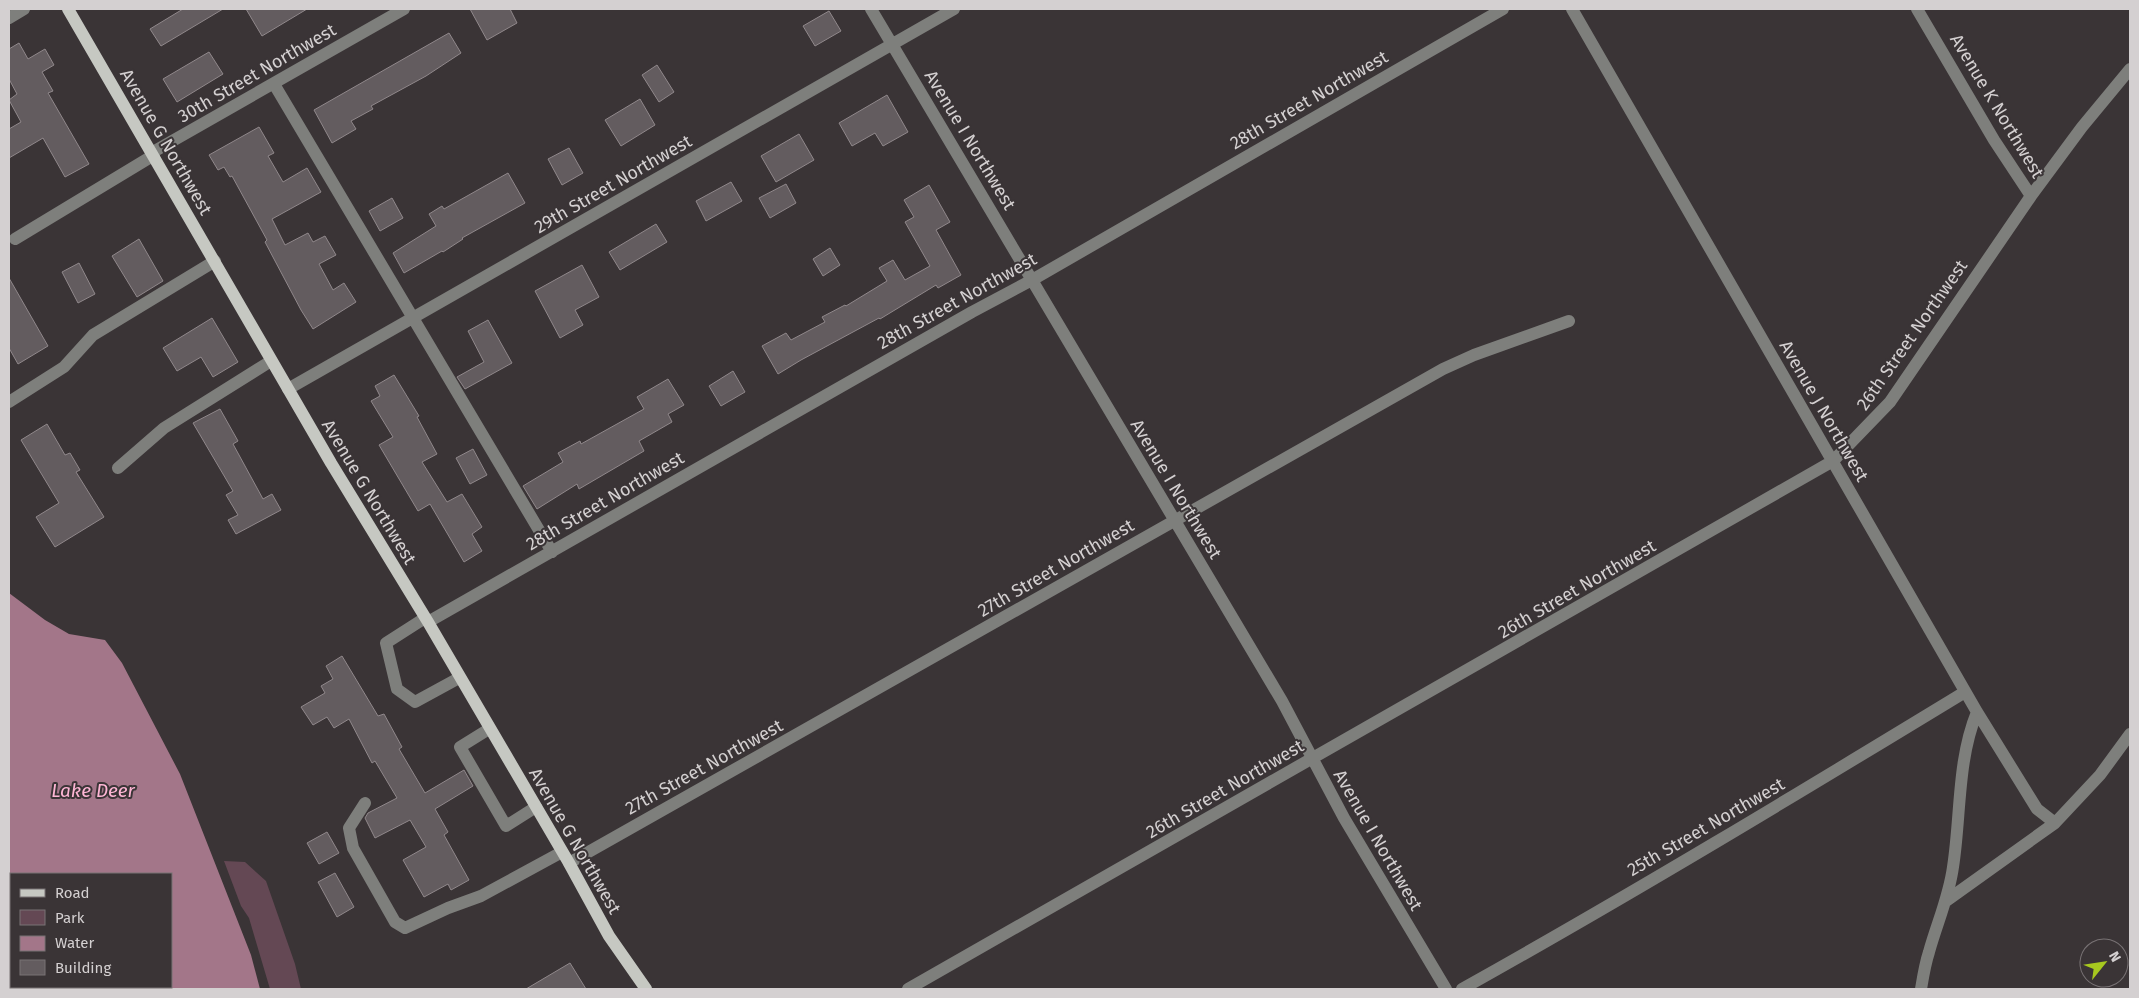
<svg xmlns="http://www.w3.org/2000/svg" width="2139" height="998" viewBox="0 0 2139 998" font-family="'Fira Sans',sans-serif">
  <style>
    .green { fill: #644854 }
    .water { fill: #a37689; fill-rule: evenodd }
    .building { fill: #635c5f; stroke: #90888b }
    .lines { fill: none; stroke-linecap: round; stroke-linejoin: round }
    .minor { stroke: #7e7f7c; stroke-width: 12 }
    .major { stroke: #c6c8c2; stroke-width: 12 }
    .labels { text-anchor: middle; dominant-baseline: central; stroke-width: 4; stroke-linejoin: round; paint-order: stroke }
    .street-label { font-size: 18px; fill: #d4d0d1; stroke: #3a3436 }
    .water-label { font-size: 19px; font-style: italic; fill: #feb6d5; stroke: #3a3436 }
  </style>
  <rect width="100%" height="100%" fill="#3a3436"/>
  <path class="green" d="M224,861L245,862L266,881L295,964L301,989H270L249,918L241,906Z"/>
  <path class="water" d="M9,593L45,620L69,634L105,640L122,663L180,774L251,955L260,989H9ZM11,874H171V987H11Z"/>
  <path class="building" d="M183,9H223L161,46L150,29Z
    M246,9H307L262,36Z
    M470,9H510L517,23L487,40Z
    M829,11L841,31L815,46L803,26Z
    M449,33L461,53L426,76L371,106L373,109L351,121L356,129L332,143L314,110Z
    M19,43L28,59L45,49L54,65L42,72L53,91L48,93L89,164L65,177L43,138L9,158V129L21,122L9,100L17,94L9,79V49Z
    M209,52L223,74L177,102L163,79Z
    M657,65L674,92L659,102L642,75Z
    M887,95L908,132L883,146L875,133L852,146L839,123Z
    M640,99L655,125L621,146L605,120Z
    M259,127L274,153L268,156L283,182L307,168L321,192L272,219L285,245L308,233L313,242L325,236L336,255L319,264L333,290L344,283L356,302L313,329L301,310L265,242L267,240L232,176L230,177L224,167L218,170L209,155Z
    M799,134L814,160L776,182L761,156Z
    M569,148L583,173L562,185L548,159Z
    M508,173L525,203L462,238L463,239L443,252L442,251L404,273L393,253L436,226L429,214L442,206L444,209Z
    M731,182L742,201L706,221L696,201Z
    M786,184L796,203L770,218L759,198Z
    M929,185L950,222L936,230L961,275L938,288L936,285L880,319L879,318L801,360L778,374L762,346L786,333L791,340L825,322L822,317L845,305L846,306L887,281L879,268L893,260L905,280L930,266L905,222L914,217L904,200Z
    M392,198L403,218L380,231L369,211Z
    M656,224L667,242L620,270L609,252Z
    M139,239L163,281L137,297L112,256Z
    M830,248L840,265L823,276L813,259Z
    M79,263L95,294L78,303L62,272Z
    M582,265L599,297L575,310L583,325L560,338L535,291Z
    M9,278L48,346L18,364L9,348Z
    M212,318L238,362L213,377L201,357L177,371L163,348Z
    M488,320L512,363L465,389L457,377L484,362L468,331Z
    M733,371L745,392L721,406L709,386Z
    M394,375L419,416L417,417L437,454L422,462L447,502L462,494L482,527L472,534L482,551L464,562L430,504L418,511L379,445L393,437L371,401L380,396L375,386Z
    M668,379L684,405L668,414L672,422L639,441L644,451L579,489L577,484L537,509L523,486L563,462L558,453L580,441L581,444L644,409L637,397Z
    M220,409L238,441L233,444L263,499L272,494L281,510L236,534L228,520L238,515L226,495L233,491L193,423Z
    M47,424L65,455L70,453L80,470L76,472L104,517L55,547L36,517L59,503L21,440Z
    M473,449L487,475L470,484L456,458Z
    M342,656L378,716L384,714L402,747L399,749L425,793L464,770L473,786L435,809L448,832L444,835L469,880L451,890L448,884L424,897L403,860L426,847L410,820L375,838L365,818L368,813L397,798L375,761L372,763L349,719L334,728L327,717L313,725L301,707L325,693L321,686L333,679L326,666Z
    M327,832L339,853L319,864L307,843Z
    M335,873L354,907L337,917L318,882Z
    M570,963L586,989H526Z"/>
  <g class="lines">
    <path class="minor" d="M871,9L1282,701L1344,818L1446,989
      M1572,9L1977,712L2037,809L2055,823
      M1917,9L1994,140L2031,196
      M9,18L24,9
      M274,84L552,552
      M153,152L404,9
      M15,239L154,155
      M288,389L954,9
      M9,402L64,367L93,335L215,261
      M118,468L164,428L271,361
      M425,618L386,643L397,689L415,702L459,678
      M428,622L972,312L1032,280L1503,9
      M489,729L460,747L506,826L536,807
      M365,803L349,828L353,848L395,922L405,928L448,908L481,896L562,852
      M569,863L1443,369L1474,355L1569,321
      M1946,901L2055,823L2100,775L2130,734
      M908,989L1833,461L1890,402L2031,196L2082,127L2130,69
      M1462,989C1632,894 1799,793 1965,692
      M1921,989C1923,977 1925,964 1929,952C1937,923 1949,897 1953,867C1961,816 1957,761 1977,712"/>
    <path class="major" d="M68,9L331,463L428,622L569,863L609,936L646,989"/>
  </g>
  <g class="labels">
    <g class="street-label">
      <text transform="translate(257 73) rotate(-30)">30th Street Northwest</text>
      <text transform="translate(1309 100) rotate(-30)">28th Street Northwest</text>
      <text transform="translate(1997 106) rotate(59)">Avenue K Northwest</text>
      <text transform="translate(970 140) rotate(59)">Avenue I Northwest</text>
      <text transform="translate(166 142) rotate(60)">Avenue G Northwest</text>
      <text transform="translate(613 184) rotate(-30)">29th Street Northwest</text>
      <text transform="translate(957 301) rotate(-29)">28th Street Northwest</text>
      <text transform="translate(1912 335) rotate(-55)">26th Street Northwest</text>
      <text transform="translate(1824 411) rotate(60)">Avenue J Northwest</text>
      <text transform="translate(1176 489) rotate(59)">Avenue I Northwest</text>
      <text transform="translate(369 492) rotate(59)">Avenue G Northwest</text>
      <text transform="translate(605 501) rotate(-30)">28th Street Northwest</text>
      <text transform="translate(1056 568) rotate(-30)">27th Street Northwest</text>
      <text transform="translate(1577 589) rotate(-30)">26th Street Northwest</text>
      <text transform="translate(704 767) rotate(-29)">27th Street Northwest</text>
      <text transform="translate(1225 789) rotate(-30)">26th Street Northwest</text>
      <text transform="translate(1706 827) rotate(-30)">25th Street Northwest</text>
      <text transform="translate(1378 840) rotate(60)">Avenue I Northwest</text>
      <text transform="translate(575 841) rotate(60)">Avenue G Northwest</text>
    </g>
    <g class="water-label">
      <text x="93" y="790">Lake Deer</text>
    </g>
  </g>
  <rect width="2139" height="998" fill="none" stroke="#d4d0d1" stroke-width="20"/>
  <rect x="10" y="873" width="162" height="115" fill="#3a3436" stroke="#787274"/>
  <rect x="20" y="889" width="25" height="8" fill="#c6c8c2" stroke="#787274"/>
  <text x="55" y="898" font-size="15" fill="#d4d0d1">Road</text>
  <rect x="20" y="910" width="25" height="15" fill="#644854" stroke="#787274"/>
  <text x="55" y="923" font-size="15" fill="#d4d0d1">Park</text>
  <rect x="20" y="936" width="25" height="15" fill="#a37689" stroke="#787274"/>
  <text x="55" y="948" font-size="15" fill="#d4d0d1">Water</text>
  <rect x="20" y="960" width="25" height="15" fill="#635c5f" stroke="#787274"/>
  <text x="55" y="973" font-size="15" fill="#d4d0d1">Building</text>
  <g transform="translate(2104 963) rotate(60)"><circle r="24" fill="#3a3436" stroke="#787274"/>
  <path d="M0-4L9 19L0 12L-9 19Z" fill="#a7c81f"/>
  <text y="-8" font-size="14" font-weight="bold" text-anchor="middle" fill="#d4d0d1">N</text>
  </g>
</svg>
